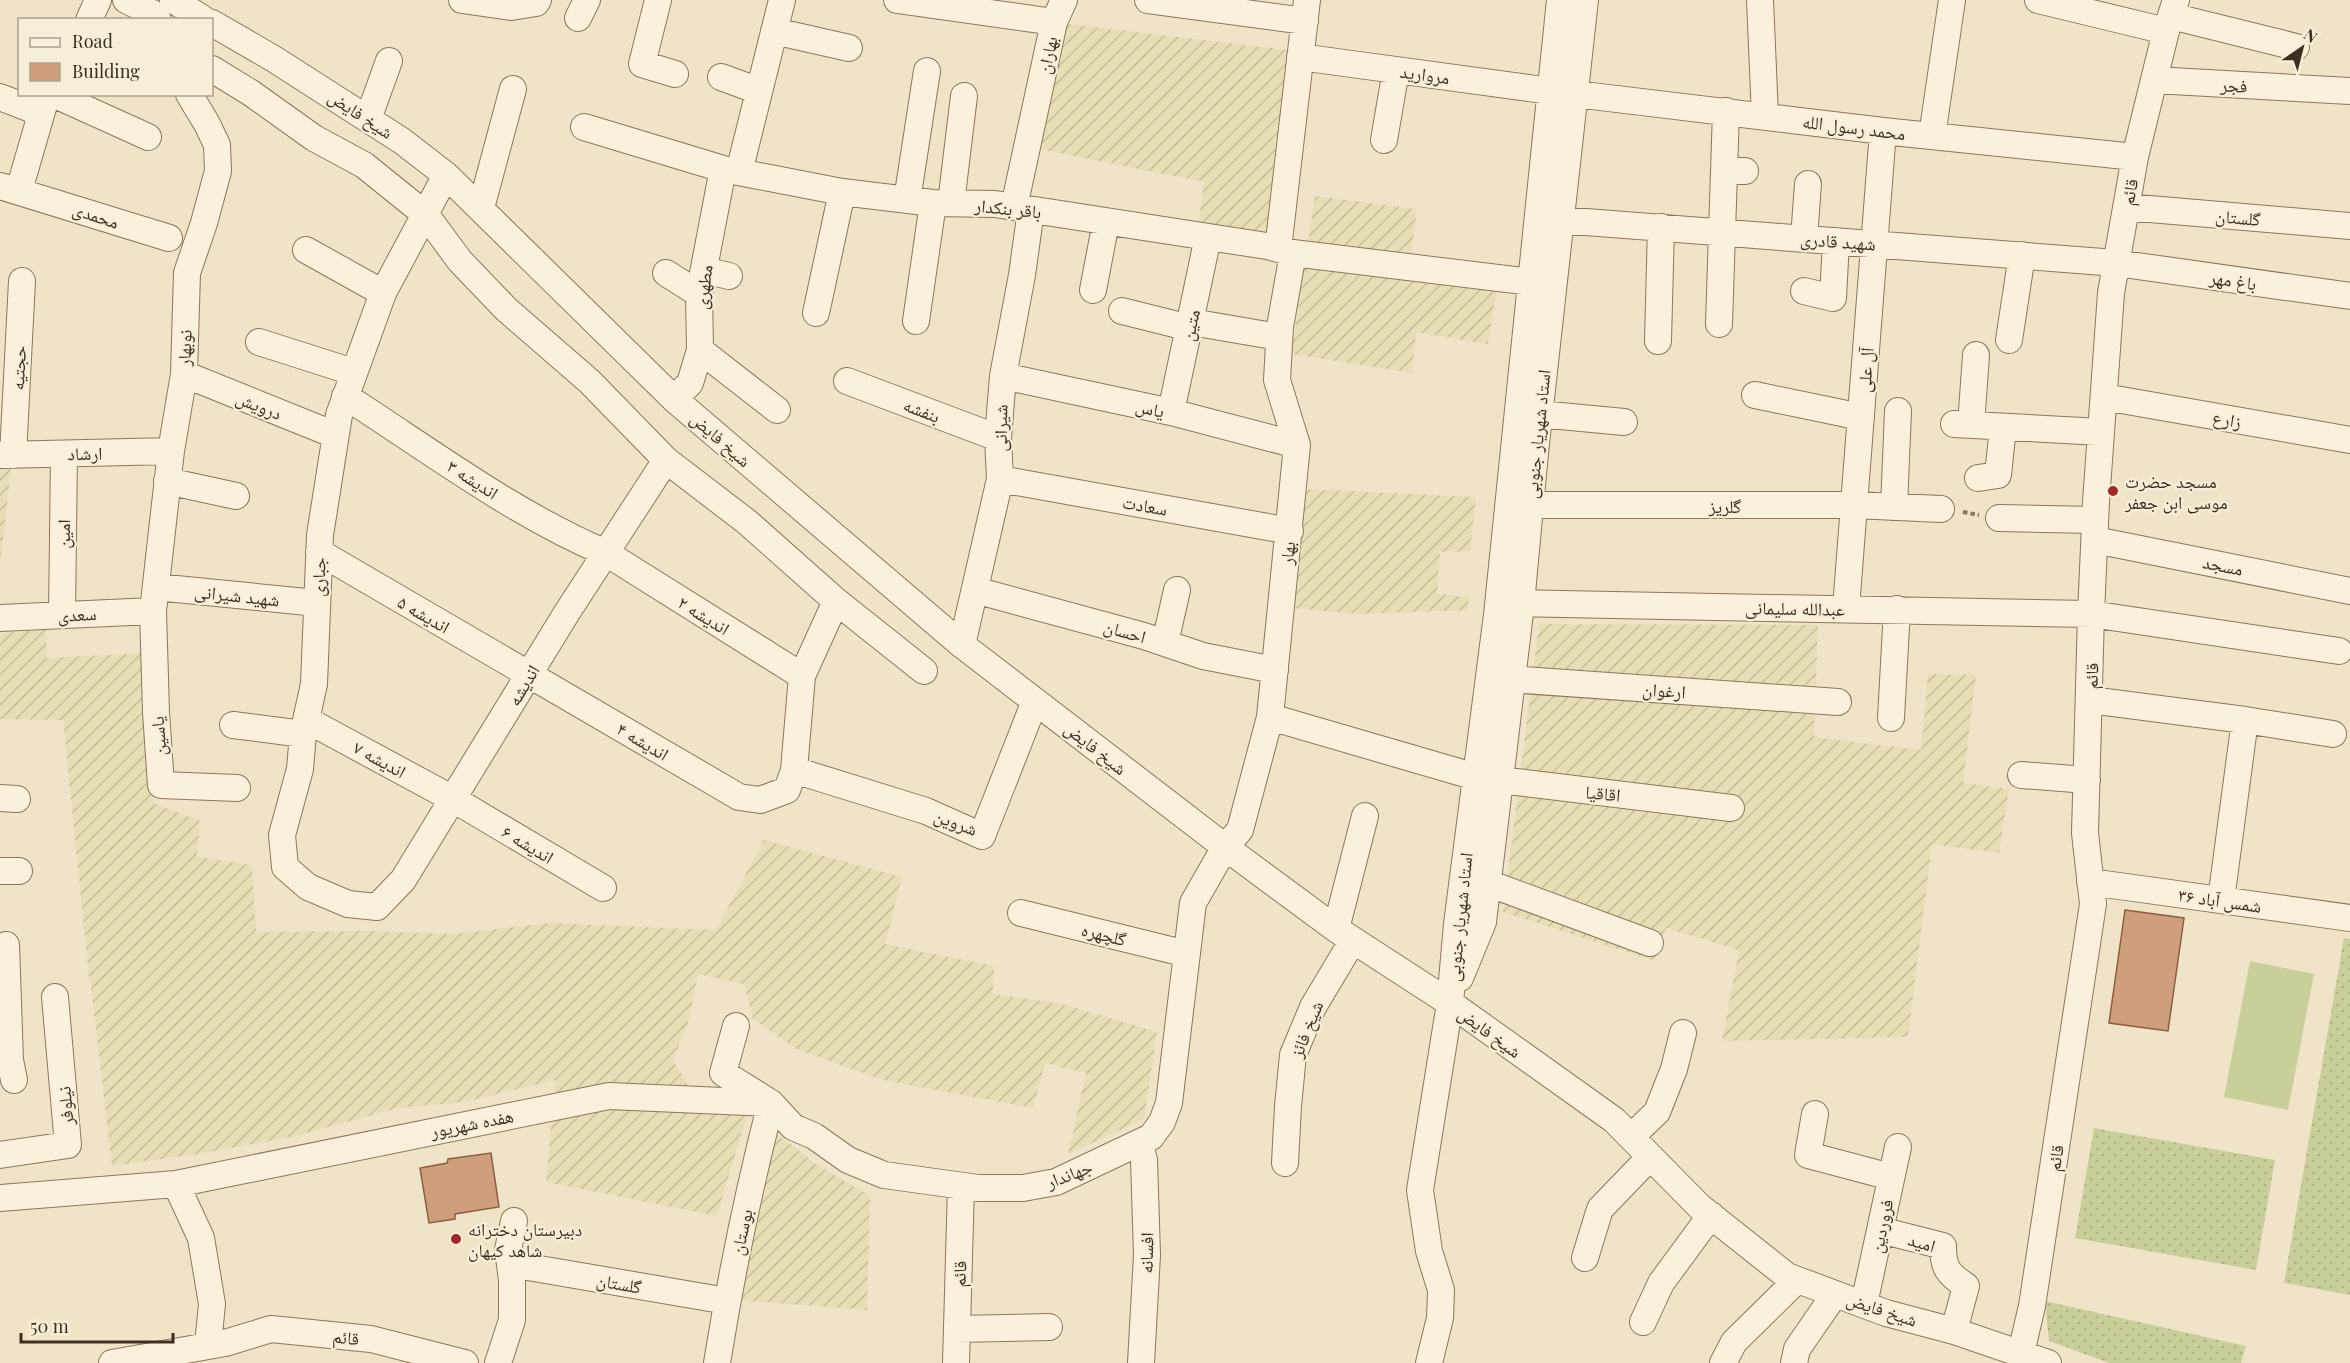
<svg xmlns="http://www.w3.org/2000/svg" width="2350" height="1363" viewBox="0 0 2350 1363" font-family="'Playfair Display','Noto Naskh Arabic',serif">
  <style>
    .farmland { fill: url(#farmland-furrows) }
    .grass { fill: url(#grass-dots) }
    .pitch { fill: #c9cf9b }
    .building { fill: #cf9f7d; stroke: #8d5f41; stroke-width: 1.5 }
    .lines { fill: none; stroke-linecap: round; stroke-linejoin: round }
    .minor-casing { stroke: #8d765c; stroke-width: 28 }
    .path { stroke: #8d765c; stroke-width: 4; stroke-dasharray: 4.5 3; stroke-linecap: butt }
    .minor { stroke: #faf1dc; stroke-width: 26 }
    .poi-dot { fill: #9e2a2b; stroke: #f7eed8; stroke-width: 2 }
    .labels { text-anchor: middle; dominant-baseline: central; stroke-width: 4.5; stroke-linejoin: round; paint-order: stroke }
    .street-label { font-size: 18px; fill: #3d2e20; stroke: #f7eed8 }
    .poi-label { font-size: 18px; fill: #3d2e20; stroke: #f7eed8; text-anchor: start }
  </style>
  <defs>
    <pattern id="farmland-furrows" width="10" height="10" patternUnits="userSpaceOnUse" patternTransform="scale(1.5)"><rect width="10" height="10" fill="#e6deb5"/><path d="M-1 1l2-2M0 10L10 0M9 11l2-2" fill="none" stroke="#c6bf9b"/></pattern>
    <pattern id="grass-dots" width="8" height="8" patternUnits="userSpaceOnUse" patternTransform="scale(1.5)"><rect width="8" height="8" fill="#c9cf9b"/><path d="M2 2h.1M6 6h.1" fill="none" stroke="#aeb285" stroke-width="1.8" stroke-linecap="round"/></pattern>
  </defs>
  <rect width="100%" height="100%" fill="#f0e4c8"/>
  <path class="farmland" d="M1067,24L1288,50L1267,234L1198,226L1204,182L1039,149Z
    M1315,196L1417,209L1409,270L1497,287L1488,344L1416,332L1412,373L1291,354Z
    M0,469H11L0,565Z
    M1304,489L1476,497L1470,551L1440,552L1437,594L1469,597L1468,610L1358,614L1291,608Z
    M1539,624L1818,625L1814,737L1921,750L1928,674L1976,675L1963,783L2009,789L1999,853L1932,844L1908,1037L1722,1041L1739,950L1666,928L1655,961L1503,912Z
    M46,630L47,658L145,653L153,803L200,821L197,857L252,865L256,932L369,931L453,934L549,923L716,930L764,840L902,877L885,944L994,966L993,994L1062,1004L1157,1032L1144,1119L1068,1154L1086,1073L1045,1063L1033,1108L883,1080L798,1050L753,1019L744,984L698,974L689,1020L673,1060L692,1092L748,1111L717,1216L546,1182L555,1080L465,1102L398,1108L292,1137L198,1154L112,1166L90,978L89,979L63,720L0,719V633Z
    M772,1130L816,1164L870,1196L867,1310L736,1300Z"/>
  <path class="grass" d="M2344,938L2350,939V1295L2284,1283Z
    M2094,1128L2275,1160L2256,1270L2075,1238Z
    M2045,1301L2246,1346L2241,1363H2109L2049,1341Z"/>
  <path class="pitch" d="M2250,961L2314,974L2288,1110L2224,1097Z"/>
  <path class="building" d="M2125,910L2184,918L2168,1031L2109,1023Z
    M491,1153L499,1207L455,1214V1219L429,1223L420,1168L447,1163L448,1159Z"/>
  <g class="lines">
    <g class="minor-casing">
      <path id="minor" d="M126,0L154,14L158,20
        M173,0L205,20
        M462,0L511,7L536,3L538,0
        M658,0L642,64L675,74
        M897,0L1054,22
        M1148,0L1305,21
        M1760,0L1765,116
        M2038,0L2166,31
        M2171,16L2296,47
        M578,18L587,0
        M89,20L98,0
        M212,23L274,59L402,141L446,175L674,399L962,645L1225,847L1336,929L1450,1003L1614,1120L1700,1207L1787,1276L1886,1313L1954,1331L2048,1363
        M774,31L849,48
        M1300,57L1550,91L1883,131L2135,157
        M212,69L251,93L314,138L364,165L426,215L460,261L506,309L589,381L666,460L747,522L836,601L924,671
        M721,77L759,91
        M2154,80L2350,91
        M53,94L148,137
        M189,94L207,124L217,145L218,171L204,223L187,273L184,374L171,451L153,611L156,712L161,785L237,788
        M0,97L41,113
        M368,119L389,61
        M584,127L723,169L842,192L933,203L995,204L1267,246L1293,253L1531,282
        M1932,136L1952,0
        M1384,140L1396,70
        M1724,171H1745
        M739,172L782,0
        M446,175L383,293L339,415L320,535L314,684L303,734L300,769L282,835L285,867L308,887L348,904L377,907L403,880L566,614L666,460
        M0,186L169,238
        M22,191V180L47,94
        M907,200L927,71
        M951,203L964,96
        M1014,207L1054,22L1064,0
        M2126,207L2350,226
        M481,208L513,89
        M1560,220L2116,263L2350,296
        M1804,238L1808,184
        M1278,249L1307,0
        M306,250L383,293
        M704,270L729,276
        M666,273L699,294
        M1093,290L1106,222
        M1804,291L1833,298L1836,241
        M1122,311L1190,328
        M816,313L842,192
        M916,321L933,203
        M1191,322L1267,335
        M1719,324L1726,111
        M2009,340L2022,255
        M1658,341L1661,227
        M259,342L353,372
        M700,350L777,410
        M184,374L335,435
        M1003,376L1171,412L1297,445
        M847,381L998,438
        M1755,395L1861,417
        M345,396C429,450 514,514 606,553L802,676
        M2104,397L2350,440
        M674,399L690,383L700,350L699,294L723,169
        M1524,410L1539,414L1624,422
        M1171,412L1208,237
        M1954,424L2101,432
        M1971,425L1976,355
        M0,455L171,451
        M13,455L22,281
        M1978,478L1998,475L2003,427
        M1000,479L1290,531
        M167,481L236,496
        M1514,505H1854L1941,509
        M1894,507L1898,411
        M1999,518L2095,520
        M2095,540L2350,591
        M319,552L739,797L760,800L787,790L794,770L802,676L836,601
        M156,587L317,603
        M975,590L1144,636L1203,656L1275,670
        M1505,603L2091,614L2339,651
        M1846,608L1883,131
        M62,615L64,454
        M0,618L153,611
        M1165,643L1177,590
        M962,645L1000,479L998,438L1003,376L1022,275L1031,210
        M1494,678L1838,702
        M2090,700L2245,720L2333,734
        M1270,717L1476,777L1731,808
        M1891,718L1897,609
        M307,720L453,799L603,888
        M233,725L303,734
        M794,770L926,811L982,836L1035,701
        M2021,775L2087,780
        M0,798L17,799
        M0,871H19
        M1474,878L1650,943
        M2090,882L2350,918
        M2221,900L2245,720
        M1021,913L1187,954
        M1336,929L1365,816
        M6,945L10,1060L14,1080
        M1460,978L1483,922L1521,604L1535,453L1585,0
        M736,1026L723,1073L771,1103L793,1127L814,1136L848,1160L884,1175L978,1188H1023L1056,1182L1151,1137L1162,1122L1169,1103L1193,903L1225,847L1240,830L1270,717L1297,445L1277,380L1280,327L1293,253
        M1815,1114L1808,1155L1891,1177
        M1631,1137L1657,1112L1674,1069L1683,1033
        M1139,1143L1144,1160L1147,1255L1141,1363
        M0,1155L68,1145L55,997
        M1285,1163L1288,1106L1293,1055L1313,1007L1353,940
        M176,1184L201,1238L212,1304L208,1345
        M0,1198L176,1184L609,1096L771,1103C749,1188 731,1276 717,1363
        M1880,1230L1943,1246C1943,1268 1948,1274 1966,1286L1954,1331
        M1585,1258L1600,1209L1650,1157
        M510,1264L727,1301
        M1864,1304L1898,1147
        M1643,1322L1661,1283L1711,1215
        M957,1329L1049,1327
        M2021,1353L2032,1306L2093,904L2085,833L2091,614L2096,502L2111,293L2135,157L2166,31L2176,0
        M112,1363L225,1343L271,1329L371,1339L465,1363
        M498,1363L512,1320V1280L508,1250L514,1221
        M956,1363L961,1186
        M1429,1363L1440,1318L1441,1290L1429,1251L1420,1190L1450,1003L1457,924L1497,615L1560,0
        M1723,1363L1734,1342L1797,1280
        M1794,1363L1797,1349L1835,1294"/>
    </g>
    <path class="path" d="M1963,512L1979,515"/>
    <use href="#minor" class="minor"/>
  </g>
  <g class="poi-dot">
    <circle cx="2113" cy="491" r="6"/>
    <circle cx="456" cy="1239" r="6"/>
  </g>
  <g class="labels">
    <g class="street-label">
      <text transform="translate(1047 55) rotate(-78)">بهاران</text>
      <text transform="translate(1425 74) rotate(8)">مروارید</text>
      <text transform="translate(2234 85) rotate(3)">فجر</text>
      <text transform="translate(361 114) rotate(33)">شیخ فایض</text>
      <text transform="translate(1854 127) rotate(7)">محمد رسول الله</text>
      <text transform="translate(2129 192) rotate(-80)">قائم</text>
      <text transform="translate(1008 208) rotate(6)">باقر بنکدار</text>
      <text transform="translate(96 215) rotate(18)">محمدی</text>
      <text transform="translate(2238 217) rotate(5)">گلستان</text>
      <text transform="translate(1838 241) rotate(4)">شهید قادری</text>
      <text transform="translate(2233 280) rotate(8)">باغ مهر</text>
      <text transform="translate(703 287) rotate(-83)">مطهری</text>
      <text transform="translate(1190 325) rotate(-78)">متین</text>
      <text transform="translate(184 348) rotate(-88)">نوبهار</text>
      <text transform="translate(18 368) rotate(-87)">حجتیه</text>
      <text transform="translate(1865 370) rotate(-86)">آل علی</text>
      <text transform="translate(259 405) rotate(22)">درویش</text>
      <text transform="translate(1150 408) rotate(12)">یاس</text>
      <text transform="translate(922 410) rotate(21)">بنفشه</text>
      <text transform="translate(2227 419) rotate(10)">زارع</text>
      <text transform="translate(1000 428) rotate(-89)">شیرانی</text>
      <text transform="translate(1537 434) rotate(-84)">استاد شهریار جنوبی</text>
      <text transform="translate(721 439) rotate(41)">شیخ فایض</text>
      <text transform="translate(85 453) rotate(-1)">ارشاد</text>
      <text transform="translate(473 479) rotate(33)">اندیشه ۳</text>
      <text transform="translate(1145 505) rotate(10)">سعادت</text>
      <text x="1725" y="506">گلریز</text>
      <text transform="translate(63 534) rotate(-89)">امین</text>
      <text transform="translate(1287 553) rotate(-84)">بهار</text>
      <text transform="translate(2223 565) rotate(11)">مسجد</text>
      <text transform="translate(318 577) rotate(-88)">جباری</text>
      <text transform="translate(237 595) rotate(6)">شهید شیرانی</text>
      <text transform="translate(1795 608) rotate(1)">عبدالله سلیمانی</text>
      <text transform="translate(77 614) rotate(-3)">سعدی</text>
      <text transform="translate(424 614) rotate(30)">اندیشه ۵</text>
      <text transform="translate(704 615) rotate(32)">اندیشه ۲</text>
      <text transform="translate(1125 631) rotate(16)">احسان</text>
      <text transform="translate(2091 676) rotate(-88)">قائم</text>
      <text transform="translate(523 685) rotate(-59)">اندیشه</text>
      <text transform="translate(1664 690) rotate(4)">ارغوان</text>
      <text transform="translate(158 736) rotate(-94)">یاسین</text>
      <text transform="translate(643 741) rotate(31)">اندیشه ۴</text>
      <text transform="translate(1096 748) rotate(38)">شیخ فایض</text>
      <text transform="translate(380 759) rotate(29)">اندیشه ۷</text>
      <text transform="translate(1603 793) rotate(6)">اقاقیا</text>
      <text transform="translate(956 822) rotate(20)">شروین</text>
      <text transform="translate(528 844) rotate(31)">اندیشه ۶</text>
      <text transform="translate(2220 900) rotate(8)">شمس آباد ۳۶</text>
      <text transform="translate(1459 917) rotate(-84)">استاد شهریار جنوبی</text>
      <text transform="translate(1104 934) rotate(14)">گلچهره</text>
      <text transform="translate(1306 1029) rotate(-68)">شیخ فائز</text>
      <text transform="translate(1490 1032) rotate(36)">شیخ فایض</text>
      <text transform="translate(65 1106) rotate(-95)">نیلوفر</text>
      <text transform="translate(472 1123) rotate(-11)">هفده شهریور</text>
      <text transform="translate(2055 1158) rotate(-81)">قائم</text>
      <text transform="translate(1069 1174) rotate(-21)">جهاندار</text>
      <text transform="translate(1881 1226) rotate(-78)">فروردین</text>
      <text transform="translate(741 1232) rotate(-78)">بوستان</text>
      <text transform="translate(1922 1242) rotate(17)">امید</text>
      <text transform="translate(1146 1253) rotate(-89)">افسانه</text>
      <text transform="translate(959 1274) rotate(-88)">قائم</text>
      <text transform="translate(619 1283) rotate(10)">گلستان</text>
      <text transform="translate(1882 1309) rotate(18)">شیخ فایض</text>
      <text transform="translate(346 1337) rotate(6)">قائم</text>
    </g>
    <g class="poi-label">
      <text x="2125" y="481">مسجد حضرت<tspan x="2125" dy="21">موسی ابن جعفر</tspan></text>
      <text x="468" y="1229">دبیرستان دخترانه<tspan x="468" dy="21">شاهد کیهان</tspan></text>
    </g>
  </g>
  <rect x="18" y="18" width="195" height="78" fill="#f7eed8" stroke="#ada18e" stroke-width="1.5"/>
  <rect x="30" y="38" width="30" height="9" fill="#faf1dc" stroke="#ada18e" stroke-width="1.5"/>
  <text x="72" y="48" font-size="18" fill="#3d2e20">Road</text>
  <rect x="30" y="63" width="30" height="18" fill="#cf9f7d" stroke="#ada18e" stroke-width="1.5"/>
  <text x="72" y="78" font-size="18" fill="#3d2e20">Building</text>
  <g transform="translate(2302 48) rotate(35)" stroke="#f7eed8" stroke-width="4.5" paint-order="stroke">
  <path d="M0-4.5L10 22L0 15L-10 22Z" fill="#3d2e20"/>
  <text y="-9" font-size="16" font-weight="bold" text-anchor="middle" fill="#3d2e20">N</text>
  </g>
  <path d="M21 1333v9h152v-9" fill="none" stroke="#3d2e20" stroke-width="3"/>
  <text x="30" y="1333" font-size="18" fill="#3d2e20" stroke="#f7eed8" stroke-width="4.5" paint-order="stroke">50 m</text>
</svg>
